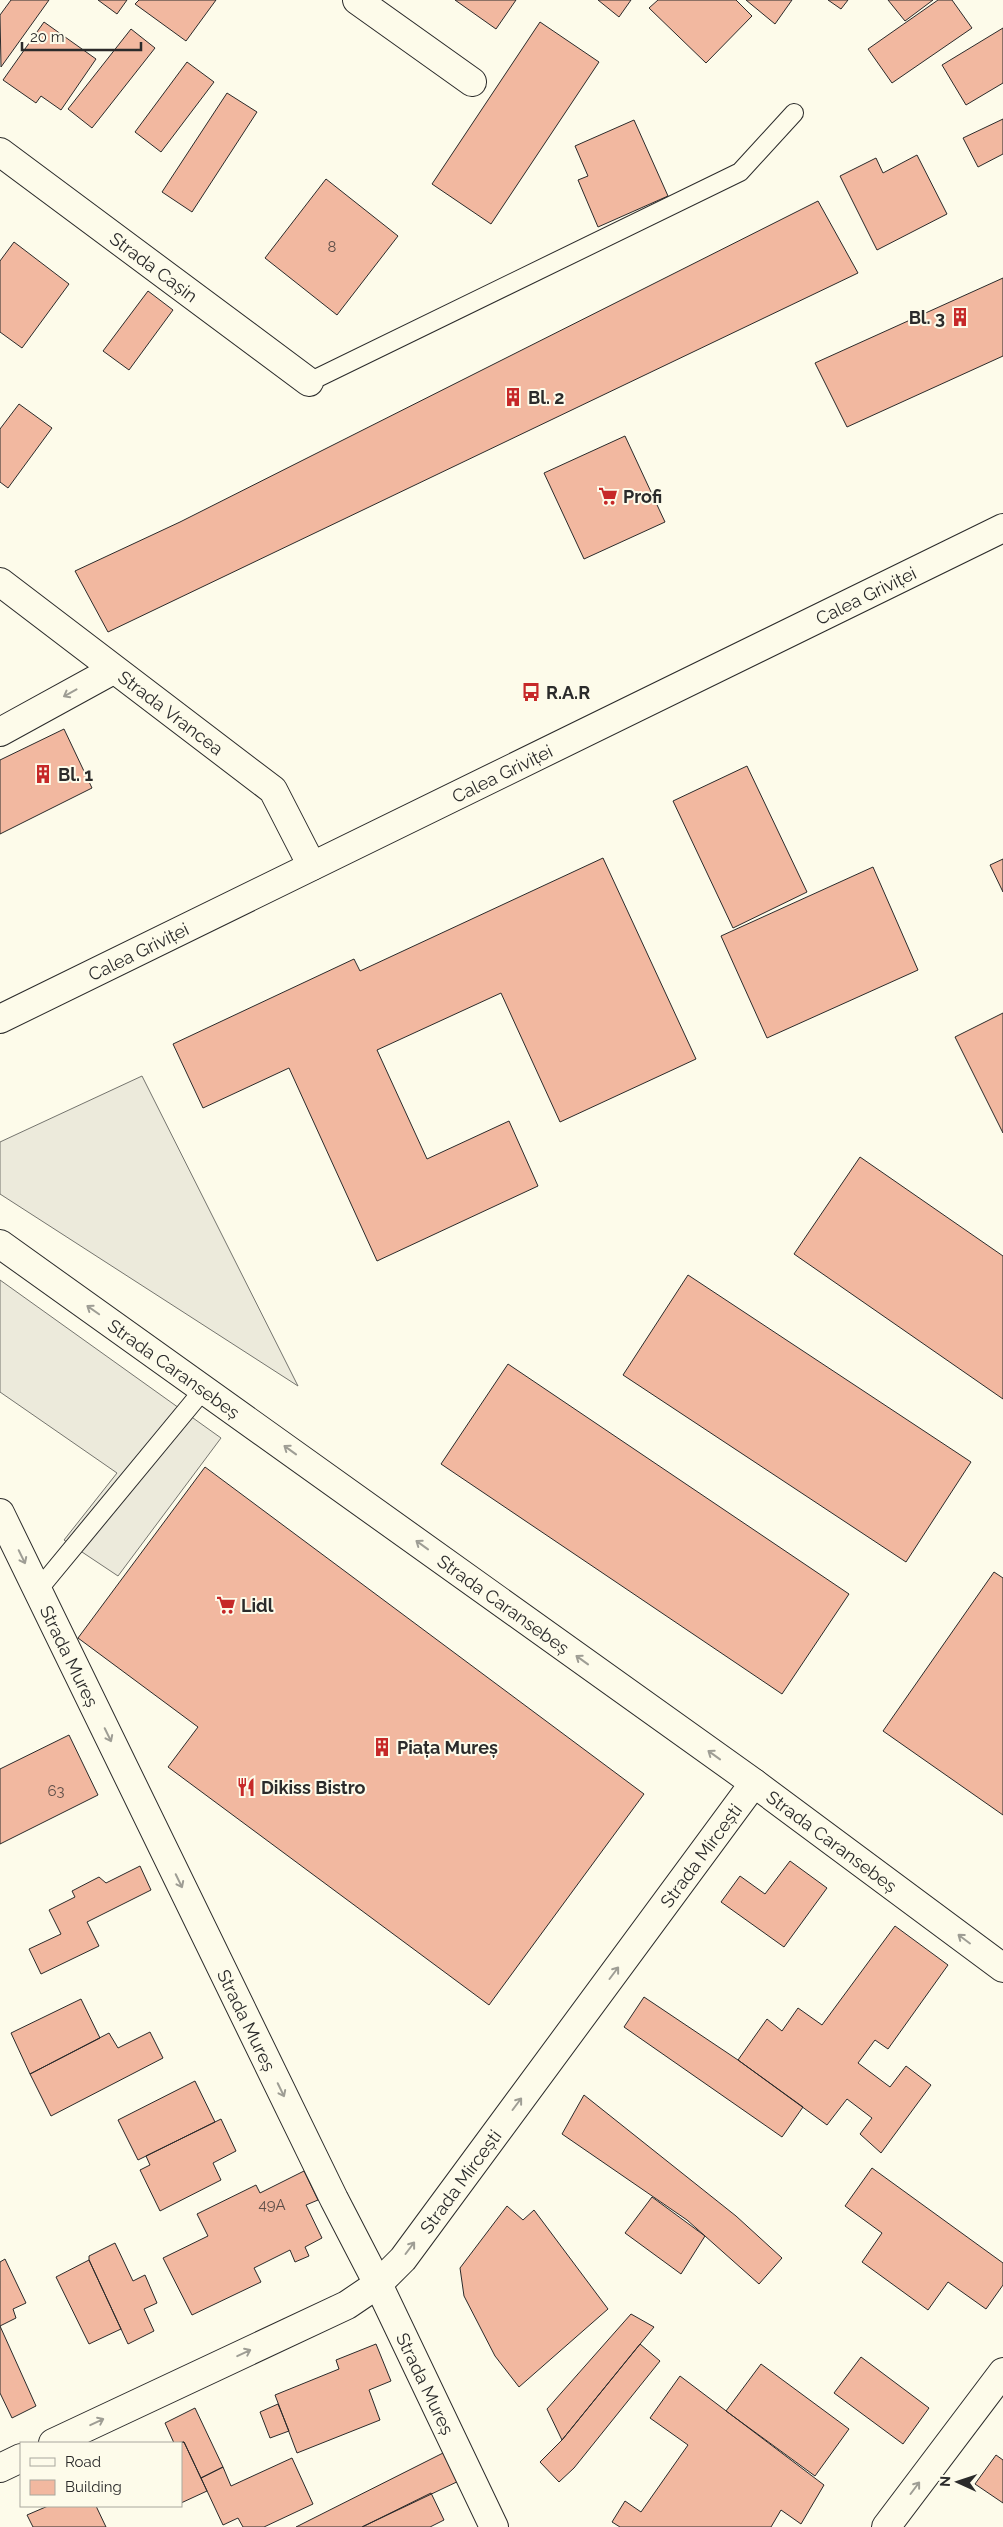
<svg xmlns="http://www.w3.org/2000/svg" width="1003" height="2527" viewBox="0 0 1003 2527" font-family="Raleway,sans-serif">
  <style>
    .parking { fill: #eceadb; stroke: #74746e }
    .building { fill: #f2b8a0; stroke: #2b2b2b }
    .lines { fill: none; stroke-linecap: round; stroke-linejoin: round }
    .service-casing { stroke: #2b2b2b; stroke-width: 20 }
    .minor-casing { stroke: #2b2b2b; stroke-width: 30 }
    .primary-casing { stroke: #2b2b2b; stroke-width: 30 }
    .service { stroke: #fdfbea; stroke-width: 18 }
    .minor { stroke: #fdfbea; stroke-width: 28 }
    .primary { stroke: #fdfbea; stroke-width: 28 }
    .oneway { stroke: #9e9d94 }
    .labels { text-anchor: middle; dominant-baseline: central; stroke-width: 4; stroke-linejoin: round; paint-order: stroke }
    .number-label { font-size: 15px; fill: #5d4e48 }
    .street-label { font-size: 18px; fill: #2b2b2b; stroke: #fdfbea }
    .poi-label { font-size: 18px; font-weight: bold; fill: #2b2b2b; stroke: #fdfbea; text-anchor: start }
  </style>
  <rect width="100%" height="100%" fill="#fdfbea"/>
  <path class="parking" d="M142,1076L298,1386L0,1194V1142Z
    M0,1280L221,1438L118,1576L64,1540L117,1473L0,1392Z"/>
  <path class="building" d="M11,0H49L1,67L0,15Z
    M98,0H127L117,14Z
    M139,0H216L186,41L135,4Z
    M455,0H516L496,29Z
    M598,0H631L619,17Z
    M658,0H736L752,16L706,63L649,8Z
    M746,0H792L775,24Z
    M828,0H848L841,9Z
    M888,0H933L905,21Z
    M938,0H952L972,28L892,83L868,49Z
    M44,22L96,59L61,110L41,96L36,103L3,80Z
    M540,22L599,62L491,224L432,184Z
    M1003,28V83L966,105L942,65Z
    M131,29L155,48L92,128L68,109Z
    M187,62L214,82L161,152L135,132Z
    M227,93L257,112L192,212L162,192Z
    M1003,119V154L978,167L963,138Z
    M634,120L668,196L598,227L578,180L588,176L575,146Z
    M917,155L947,214L877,250L840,176L876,158L883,173Z
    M326,179L398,236L337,315L265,258Z
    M818,201L858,273L108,632L75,571L180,522Z
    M14,242L69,284L22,348L0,332V261Z
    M1003,278V356L847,427L815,363Z
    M148,291L173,310L129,370L103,351Z
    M19,404L52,428L8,488L0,482V429Z
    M625,436L665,522L584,559L544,473Z
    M64,729L92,788L0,834V760Z
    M747,766L807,892L733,928L673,801Z
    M603,858L696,1059L560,1122L501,993L377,1050L427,1159L509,1121L538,1186L377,1261L289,1068L203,1108L173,1044L354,959L360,971Z
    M1003,859V892L990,865Z
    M873,867L918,970L767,1038L721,936Z
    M1003,1013V1133L955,1037Z
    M860,1157L1003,1256V1399L794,1254Z
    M688,1275L971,1462L906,1562L623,1375Z
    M508,1364L849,1594L782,1694L441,1464Z
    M205,1467L644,1794L489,2005L168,1767L198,1727L78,1638Z
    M994,1572L1003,1578V1815L883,1731Z
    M69,1735L98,1795L0,1844V1769Z
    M790,1861L827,1888L784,1947L721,1902L740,1876L765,1894Z
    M140,1866L151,1890L87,1922L99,1946L41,1974L29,1949L61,1934L49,1910L75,1897L72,1891L99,1877L106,1883Z
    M895,1926L948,1965L888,2049L875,2040L858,2063L890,2087L906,2066L931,2085L881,2153L860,2134L872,2118L847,2099L827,2125L738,2060L767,2019L782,2031L798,2008L822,2025Z
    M644,1997L738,2060L803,2107L782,2137L624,2027Z
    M81,1999L100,2038L30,2074L11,2033Z
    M150,2032L163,2058L51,2116L30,2074L109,2033L118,2048Z
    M195,2081L215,2122L138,2160L118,2120Z
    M584,2095L736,2216L782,2258L759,2284L687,2220L562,2134Z
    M221,2119L236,2151L213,2163L221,2180L160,2211L140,2170L150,2165L146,2156Z
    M872,2168L1003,2263V2285L986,2309L948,2282L928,2310L862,2262L882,2233L845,2206Z
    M304,2171L318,2200L306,2205L322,2238L305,2247L309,2256L295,2262L290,2250L254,2268L261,2282L192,2315L163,2258L208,2236L197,2214L256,2185L260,2193Z
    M652,2197L705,2236L681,2274L625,2233Z
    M507,2206L523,2220L534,2210L608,2309L519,2387L495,2356L464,2296L460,2268Z
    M115,2243L133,2281L145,2275L157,2303L144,2309L154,2331L128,2344L89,2260V2256Z
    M5,2259L26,2303L13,2309L16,2318L0,2326V2262Z
    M89,2260L121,2329L89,2344L56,2277Z
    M631,2314L654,2327L562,2440L547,2409Z
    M0,2326L36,2406L12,2418L0,2393Z
    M376,2344L391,2381L369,2390L380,2420L297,2453L275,2395L339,2369L336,2360Z
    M640,2344L660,2361L574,2468L559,2482L540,2462L562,2440Z
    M861,2357L929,2408L903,2444L834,2393Z
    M761,2364L849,2429L815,2476L726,2411Z
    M680,2376L824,2485L801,2524L781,2510L771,2527H620L612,2522L625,2501L641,2512L688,2445L650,2418Z
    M278,2404L289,2431L270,2438L260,2412Z
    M195,2408L223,2467L201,2478L184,2442L174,2443L165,2423Z
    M184,2442L207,2491L181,2503L180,2443Z
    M449,2450L463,2479L362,2527H296Z
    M996,2455L1003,2460V2503L975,2484Z
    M292,2458L313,2504L264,2527H243L238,2518L223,2525L201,2478L223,2467L231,2486Z
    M431,2493L444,2520L430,2527H362Z
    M48,2506H96L106,2527H33L27,2515Z"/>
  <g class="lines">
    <g class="service-casing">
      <path id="service" d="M309,382L740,172L794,113
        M38,1590L204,1389"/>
    </g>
    <g class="minor-casing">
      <g id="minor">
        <path d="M357,0L472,82"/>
        <path id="s1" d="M0,152L309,382"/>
        <path id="s2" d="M0,582L273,790L312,866"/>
        <path d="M0,732L113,670"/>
        <path id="s3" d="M0,1244L754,1783L1003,1968"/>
        <path id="s4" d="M0,1513L334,2199L378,2284L494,2527"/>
        <path id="s5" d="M53,2443L347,2305L378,2284L403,2259L754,1783"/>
        <path d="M0,2468L21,2458"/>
        <path d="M886,2527L1003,2372"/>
      </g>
    </g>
    <g class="primary-casing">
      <g id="primary">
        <path id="s6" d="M0,1019L1003,528"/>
      </g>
    </g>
    <use href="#service" class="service"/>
    <use href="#minor" class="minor"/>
    <use href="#primary" class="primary"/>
  </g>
  <defs><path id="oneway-shaft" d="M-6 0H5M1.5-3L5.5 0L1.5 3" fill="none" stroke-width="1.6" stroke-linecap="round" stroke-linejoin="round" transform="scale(1.25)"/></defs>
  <g class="oneway">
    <use href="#oneway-shaft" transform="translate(70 693) rotate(151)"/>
    <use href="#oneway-shaft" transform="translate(93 1310) rotate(-145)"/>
    <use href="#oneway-shaft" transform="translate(290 1450) rotate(-144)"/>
    <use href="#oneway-shaft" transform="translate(422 1545) rotate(-144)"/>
    <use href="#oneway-shaft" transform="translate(22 1557) rotate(64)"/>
    <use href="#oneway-shaft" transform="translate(582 1660) rotate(-144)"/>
    <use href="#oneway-shaft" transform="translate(108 1735) rotate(64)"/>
    <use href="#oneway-shaft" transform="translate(714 1755) rotate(-144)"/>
    <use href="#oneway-shaft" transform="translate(179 1881) rotate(64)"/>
    <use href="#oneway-shaft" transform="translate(964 1939) rotate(-143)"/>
    <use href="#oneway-shaft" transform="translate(614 1973) rotate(-53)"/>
    <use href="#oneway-shaft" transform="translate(281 2090) rotate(64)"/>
    <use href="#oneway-shaft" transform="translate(517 2104) rotate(-53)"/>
    <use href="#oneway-shaft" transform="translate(410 2248) rotate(-53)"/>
    <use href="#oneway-shaft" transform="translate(244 2353) rotate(-25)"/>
    <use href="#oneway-shaft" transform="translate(97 2422) rotate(-25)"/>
    <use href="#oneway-shaft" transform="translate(915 2488) rotate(-53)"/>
  </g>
  <defs>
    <g id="building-bare" transform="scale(1.5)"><path d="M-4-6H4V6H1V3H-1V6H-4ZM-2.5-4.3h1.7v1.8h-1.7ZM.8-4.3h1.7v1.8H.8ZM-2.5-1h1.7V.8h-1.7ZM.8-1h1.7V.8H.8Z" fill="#c62828" stroke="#fdfbea" stroke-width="2.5" paint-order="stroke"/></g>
    <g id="supermarket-bare" transform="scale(1.5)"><path d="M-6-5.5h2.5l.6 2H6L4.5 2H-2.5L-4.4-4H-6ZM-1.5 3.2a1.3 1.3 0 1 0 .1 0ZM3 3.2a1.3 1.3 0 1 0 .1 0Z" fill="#c62828" stroke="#fdfbea" stroke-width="2.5" paint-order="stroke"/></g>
    <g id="bus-bare" transform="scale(1.5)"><path d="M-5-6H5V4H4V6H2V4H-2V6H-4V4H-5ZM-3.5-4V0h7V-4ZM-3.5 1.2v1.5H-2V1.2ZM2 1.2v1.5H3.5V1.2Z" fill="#c62828" stroke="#fdfbea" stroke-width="2.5" paint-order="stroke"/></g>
    <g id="restaurant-bare" transform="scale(1.5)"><path d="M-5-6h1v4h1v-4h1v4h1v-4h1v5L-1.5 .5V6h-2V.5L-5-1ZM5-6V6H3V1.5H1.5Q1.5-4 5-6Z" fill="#c62828" stroke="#fdfbea" stroke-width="2.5" paint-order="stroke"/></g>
  </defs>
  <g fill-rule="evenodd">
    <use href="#building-bare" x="960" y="317"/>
    <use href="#building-bare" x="513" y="397"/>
    <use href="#supermarket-bare" x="608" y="496"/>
    <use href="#bus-bare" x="531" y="692"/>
    <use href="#building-bare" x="43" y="774"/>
    <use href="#supermarket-bare" x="226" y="1605"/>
    <use href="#building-bare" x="382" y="1747"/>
    <use href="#restaurant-bare" x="246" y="1787"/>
  </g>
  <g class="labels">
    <g class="number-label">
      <text x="332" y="247">8</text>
      <text x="56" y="1791">63</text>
      <text x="272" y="2205">49A</text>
    </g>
    <g class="street-label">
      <text stroke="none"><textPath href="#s1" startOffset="192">Strada Cașin</textPath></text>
      <text stroke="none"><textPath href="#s6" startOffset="964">Calea Griviței</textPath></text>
      <text stroke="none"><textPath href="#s2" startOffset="215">Strada Vrancea</textPath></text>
      <text stroke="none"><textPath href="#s6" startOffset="559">Calea Griviței</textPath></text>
      <text stroke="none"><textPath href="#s6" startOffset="154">Calea Griviței</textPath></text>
      <text stroke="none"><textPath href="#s3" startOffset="214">Strada Caransebeș</textPath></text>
      <text stroke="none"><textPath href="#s3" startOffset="619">Strada Caransebeș</textPath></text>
      <text stroke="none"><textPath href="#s4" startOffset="159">Strada Mureș</textPath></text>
      <text stroke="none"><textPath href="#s3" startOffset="1024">Strada Caransebeș</textPath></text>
      <text stroke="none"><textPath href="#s5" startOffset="899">Strada Mircești</textPath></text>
      <text stroke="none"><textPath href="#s4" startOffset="564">Strada Mureș</textPath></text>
      <text stroke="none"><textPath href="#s5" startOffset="494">Strada Mircești</textPath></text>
      <text stroke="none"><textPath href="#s4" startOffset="969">Strada Mureș</textPath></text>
    </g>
    <g class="poi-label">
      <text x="945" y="317" text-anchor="end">Bl. 3</text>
      <text x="528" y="397">Bl. 2</text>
      <text x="623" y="496">Profi</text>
      <text x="546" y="692">R.A.R</text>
      <text x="58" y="774">Bl. 1</text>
      <text x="241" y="1605">Lidl</text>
      <text x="397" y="1747">Piața Mureș</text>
      <text x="261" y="1787">Dikiss Bistro</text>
    </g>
  </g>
  <rect x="20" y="2442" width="162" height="65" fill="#fdfbea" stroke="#a9a89e"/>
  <rect x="30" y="2458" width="25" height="8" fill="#fdfbea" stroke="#a9a89e"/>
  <text x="65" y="2467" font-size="15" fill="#2b2b2b">Road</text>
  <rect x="30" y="2480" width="25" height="15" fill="#f2b8a0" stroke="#a9a89e"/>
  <text x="65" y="2492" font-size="15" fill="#2b2b2b">Building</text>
  <g transform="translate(958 2482) rotate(273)" stroke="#fdfbea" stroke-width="4" paint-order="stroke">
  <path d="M0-4L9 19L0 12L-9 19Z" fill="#2b2b2b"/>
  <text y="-8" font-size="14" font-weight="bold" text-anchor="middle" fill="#2b2b2b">N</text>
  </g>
  <path d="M22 42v8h119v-8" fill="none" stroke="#2b2b2b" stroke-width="2.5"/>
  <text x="30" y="42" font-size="15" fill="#2b2b2b" stroke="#fdfbea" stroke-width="4" paint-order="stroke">20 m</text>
</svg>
